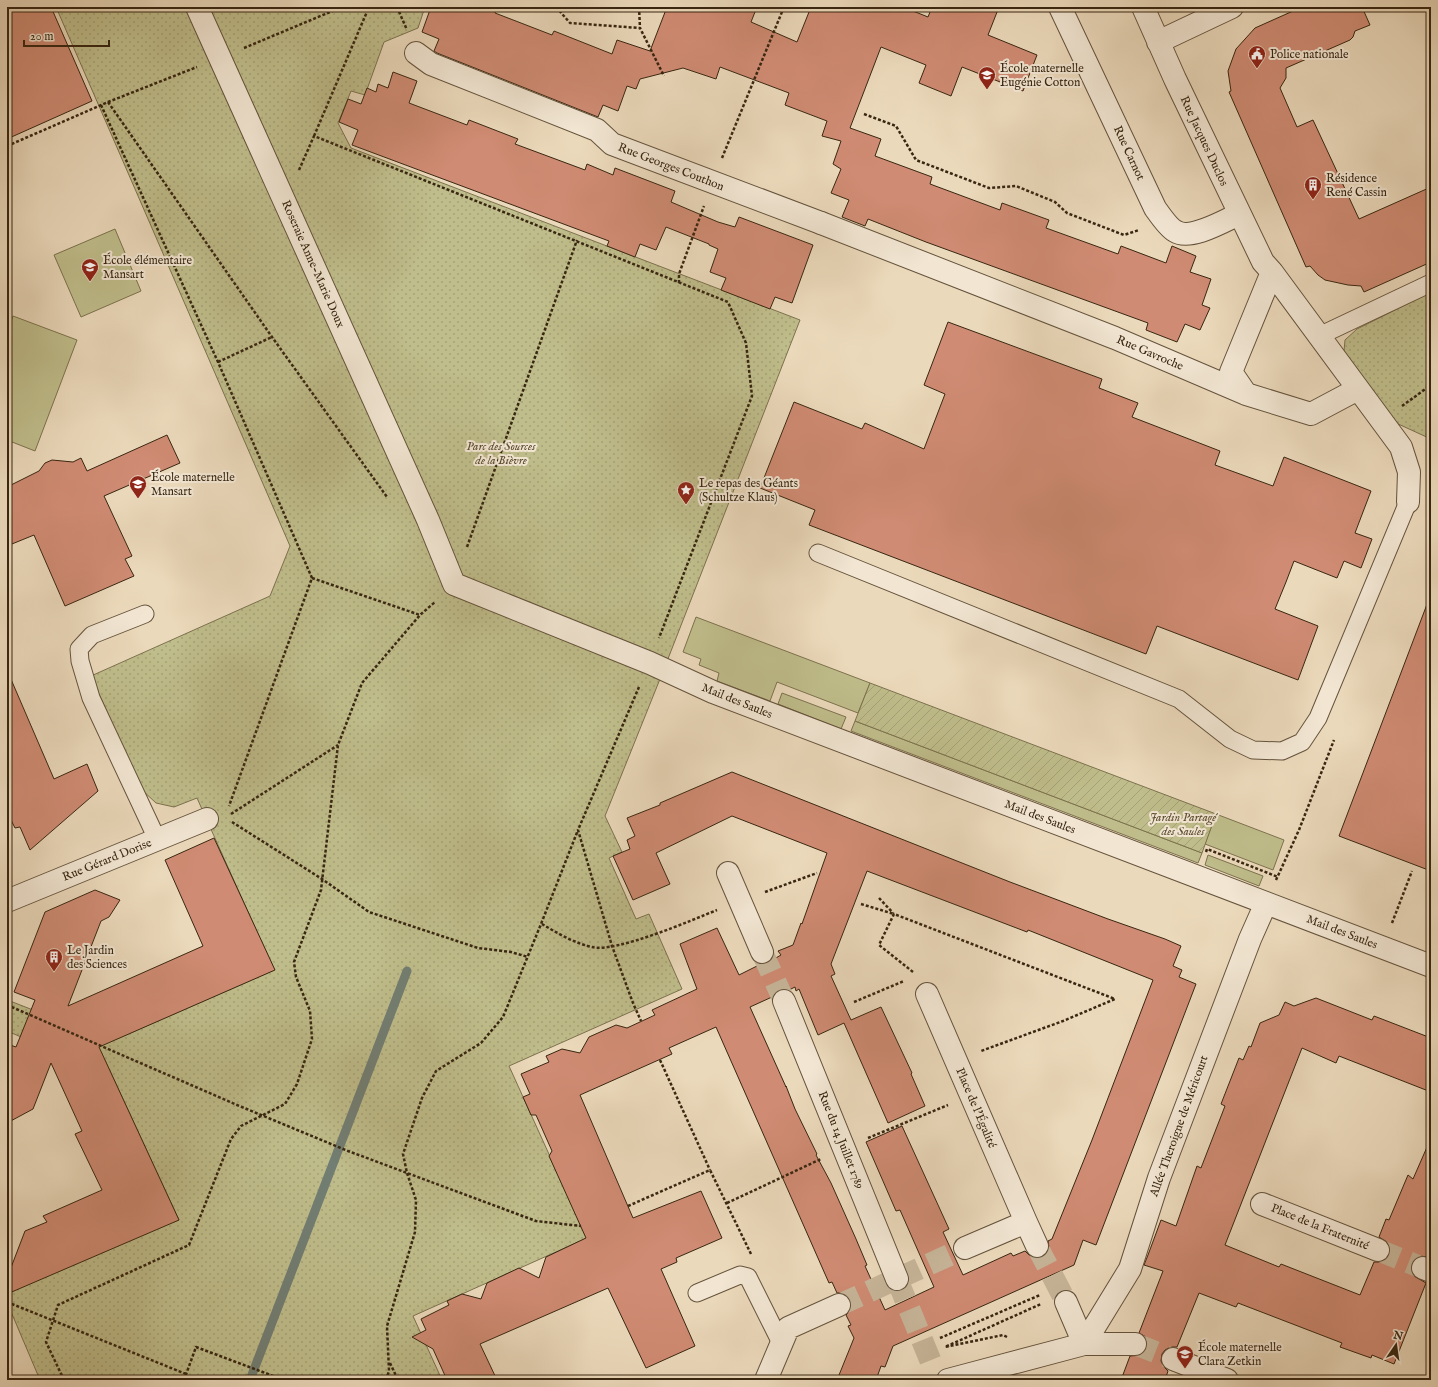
<svg xmlns="http://www.w3.org/2000/svg" width="1438" height="1387" viewBox="0 0 1438 1387" font-family="'IM FELL English',serif">
  <style>
    .grass { fill: #bfbd8b; stroke: #7c724e }
    .park { fill: url(#park-dots); stroke: #7c724e }
    .garden { fill: url(#garden-furrows); stroke: #7c724e }
    .lines { fill: none; stroke-linecap: round; stroke-linejoin: round }
    .stream { stroke: #727e73; stroke-width: 9 }
    .building { fill: #cf8b73; stroke: #382611; fill-rule: evenodd }
    .pedestrian-tunnel { stroke: #c7b599; stroke-width: 22; stroke-dasharray: 22 11; stroke-linecap: butt }
    .minor-tunnel { stroke: #c7b599; stroke-width: 22; stroke-dasharray: 22 11; stroke-linecap: butt }
    .service-casing { stroke: #65533c; stroke-width: 19 }
    .pedestrian-casing { stroke: #65533c; stroke-width: 24 }
    .minor-casing { stroke: #65533c; stroke-width: 24 }
    .path { stroke: #382611; stroke-width: 2.5; stroke-dasharray: 3 2; stroke-linecap: butt }
    .service { stroke: #f2e6d3; stroke-width: 17 }
    .pedestrian { stroke: #f2e6d3; stroke-width: 22 }
    .minor { stroke: #f2e6d3; stroke-width: 22 }
    .labels { text-anchor: middle; dominant-baseline: central; stroke-width: 4; stroke-linejoin: round; paint-order: stroke }
    .poi-label { font-size: 12px; fill: #382611; stroke: #f2e6d3; text-anchor: start }
    .street-label { font-size: 12px; fill: #382611; stroke: #f2e6d3 }
    .park-label { font-size: 12px; font-style: italic; fill: #5a4c30; stroke: #f2e6d3 }
  </style>
  <defs>
    <pattern id="park-dots" width="8" height="8" patternUnits="userSpaceOnUse"><rect width="8" height="8" fill="#bfbd8b"/><path d="M2 2h.1M6 6h.1" fill="none" stroke="#a5a277" stroke-width="1.8" stroke-linecap="round"/></pattern>
    <pattern id="garden-furrows" width="10" height="10" patternUnits="userSpaceOnUse"><rect width="10" height="10" fill="#bfbd8b"/><path d="M-1 1l2-2M0 10L10 0M9 11l2-2" fill="none" stroke="#a5a277"/></pattern>
  </defs>
  <rect width="100%" height="100%" fill="#ebd9bb"/>
  <filter id="stains"><feTurbulence type="fractalNoise" baseFrequency=".005" numOctaves="4"/><feColorMatrix values="0 0 0 0 .2 0 0 0 0 .09 0 0 0 0 .02 0 0 0 .5 -.17"/></filter>
  <radialGradient id="worn" r=".72"><stop offset=".6" stop-color="#630" stop-opacity="0"/><stop offset="1" stop-color="#630" stop-opacity=".3"/></radialGradient>
  <path class="grass" d="M115,229L141,291L81,317L54,255Z
    M13,316L77,340L35,451L7,440V332Z
    M696,617L870,683L858,713L777,682L770,701L717,681L719,673L699,665L701,659L683,652Z
    M782,693L846,717L841,729L778,704Z
    M855,721L1202,853L1198,863L851,731Z
    M1216,814L1284,840L1273,870L1205,844Z
    M1208,855L1263,876L1259,886L1205,865Z"/>
  <path class="park" d="M56,7H425L418,28L384,42L365,95L351,91L338,123L351,148L800,320L664,669L605,816L622,852L609,858L636,919L649,914L682,989L509,1066L587,1238L413,1316L442,1380H40L12,1314L7,1312V1281L179,1220L104,1058L84,1049L80,1062L7,1031V1010L10,1001L112,1041L274,970L197,798L174,807L156,803L142,790L91,676L270,596L290,546Z
    M1431,292V439L1396,423L1344,351L1345,340L1357,329Z"/>
  <path class="garden" d="M870,683L1216,814L1202,853L855,721Z"/>
  <g class="lines">
    <path class="stream" d="M250,1380L407,971"/>
  </g>
  <path class="building" d="M7,7H51L92,101L7,139Z
    M431,7H497L495,13L552,35L554,31L612,54L617,40L650,51L667,7H757L751,22L797,42L811,7H903L928,17L932,7H999L988,35L1037,55L1023,91L962,67L951,96L919,83L926,65L881,47L850,128L881,139L875,156L932,177L930,184L1000,210L1002,203L1049,220L1046,228L1118,254L1121,246L1166,263L1172,246L1196,256L1190,272L1211,279L1202,305L1210,308L1200,330L1185,324L1177,342L1146,330L1148,323L926,242L868,219L865,226L842,217L849,200L831,193L841,169L833,164L841,141L822,136L827,121L785,105L789,93L720,67L716,79L683,68L640,79L636,89L627,86L618,111L603,105L598,117L437,53L434,51L439,39L422,32Z
    M1302,7H1362L1370,25L1355,31L1353,37L1350,40L1286,68V78L1280,88L1297,127L1313,120L1359,219L1431,187V262L1364,292L1361,286L1348,285L1325,280L1318,275L1310,266L1306,267L1229,92L1231,91L1228,71L1236,49L1255,28Z
    M393,72L417,81L409,103L467,125L469,120L518,139L515,144L585,170L587,164L613,175L615,168L675,191L671,202L718,222L735,227L739,217L813,245L792,303L775,297L770,309L721,290L726,278L710,272L718,249L709,245V244L666,227L656,250L640,244L635,257L607,246L609,241L352,145L358,130L339,122L348,99L361,104L367,88L376,92L378,84L388,88Z
    M948,322L1102,379L1099,388L1138,403L1132,417L1220,451L1215,465L1273,486L1284,457L1371,491L1355,533L1372,539L1361,568L1344,561L1337,578L1294,561L1286,582L1275,609L1318,626L1298,680L1157,626L1146,654L809,525L815,510L760,488L794,402L862,429L865,423L924,449L945,394L924,385Z
    M167,435L180,463L104,496L132,556L125,559L134,576L65,606L34,535L7,546V487L39,471L45,463L52,460L73,462L81,458L87,471Z
    M1429,599H1431V871L1339,836Z
    M7,670L54,779L87,764L98,791L30,850L20,827L15,828L7,812Z
    M732,772L1010,882L1108,919L1165,939L1181,946L1173,966L1182,970L1179,977L1196,984L1096,1245L1083,1240L1074,1265L893,1346L885,1367L881,1366L876,1380H837L854,1338L848,1326L851,1325L846,1315L849,1312L851,1307V1300L846,1295L841,1293H837L832,1282L829,1283L716,1027L669,1048L672,1054L580,1095L633,1218L701,1191L722,1238L676,1258L677,1262L661,1269L695,1346L646,1368L608,1288L480,1344L497,1380H447L433,1349L412,1337L426,1330L421,1319L449,1305L447,1301L462,1294L481,1299L487,1283L519,1268L539,1278L546,1257L586,1238L549,1156L552,1151L536,1115H531L523,1097L530,1094L521,1074L549,1062L546,1056L562,1049L580,1053L589,1037L616,1025L627,1028L655,1015L652,1010L697,989L680,944L717,928L739,975L761,964L767,963L781,955L778,951L793,945L801,923L802,924L827,853L732,816L656,853L670,884L633,900L613,856L630,849L627,840L635,836L627,818L660,805V803ZM867,871L1027,932L1028,930L1153,980L1092,1140L1052,1239L1048,1241L1049,1247L1047,1253L1043,1257L1036,1258L1030,1256L1025,1251L1013,1256L1011,1253L963,1275L943,1232L949,1229L902,1126L866,1142L896,1211L900,1210L934,1287L885,1310L865,1266L867,1265L856,1239L831,1183L816,1155L817,1154L795,1109L786,1086V1087L750,1007L772,997L774,993L779,990L785,989L789,990L795,987L796,991L799,989L818,1035L844,1023L888,1123L925,1106L911,1074L912,1073L881,1007L851,1020L831,976L835,974L831,964Z
    M214,838L275,970L99,1047L179,1220L7,1294V1278L25,1231L47,1222L43,1216L102,1190L75,1134L82,1131L51,1063L33,1109L7,1123V1044L16,1047L35,1000L14,992L45,912L95,890L120,900L109,917L101,921L68,1006L203,946L165,860Z
    M1316,998L1372,1020L1374,1016L1431,1038V1092L1339,1056L1336,1063L1302,1048L1225,1245L1279,1267L1281,1264L1360,1295L1374,1262H1380L1385,1260L1389,1255L1390,1249L1388,1243L1379,1237L1386,1219L1389,1220L1408,1175L1413,1179L1431,1138V1258L1421,1256L1415,1259L1411,1264V1270L1414,1276L1426,1283L1394,1364L1372,1355L1371,1358L1340,1347L1342,1343L1238,1303L1236,1307L1199,1293L1177,1347H1171L1165,1350L1162,1354L1161,1361L1164,1367L1168,1371L1165,1380H1121L1130,1356L1142,1355L1146,1350L1147,1344L1146,1337L1139,1333L1163,1271L1144,1265L1148,1255L1161,1220L1176,1226L1197,1166L1201,1168L1225,1106L1221,1104L1239,1058L1243,1060L1249,1046L1251,1047L1260,1023L1279,1015L1285,1002L1294,1006Z"/>
  <g class="lines">
    <path class="pedestrian-tunnel" d="M762,952L784,1001
      M897,1279L931,1362"/>
    <path class="minor-tunnel" d="M1037,1246L1066,1302
      M1378,1250L1423,1268
      M839,1305L965,1248
      M1135,1344L1173,1359"/>
    <g class="service-casing">
      <path id="service" d="M1319,336L1431,283
        M818,553L1179,699L1230,739L1253,750L1282,751L1302,742L1318,718L1408,502
        M145,614L92,635L79,649L80,661L91,698L157,839
        M697,1293L740,1275L748,1277L781,1343"/>
    </g>
    <g class="pedestrian-casing">
      <path id="pedestrian" d="M197,7L428,520L454,584L650,663L713,692L1431,966
        M416,53L431,64L597,130L612,144L821,223
        M728,873L762,952
        M784,1001L897,1279
        M948,1380L1084,1344L1130,1269L1159,1178L1250,939L1266,903"/>
    </g>
    <g class="minor-casing">
      <path id="minor" d="M1060,7L1155,208C1160,215 1168,227 1175,231C1190,241 1224,221 1239,214
        M1143,7L1175,79L1263,262L1272,272L1401,447L1409,472L1408,502
        M1158,42L1232,7
        M821,223L1115,338L1246,394L1311,414L1358,389
        M1246,394L1231,372L1272,272
        M7,901L207,819
        M927,994L1026,1222L1037,1246
        M1262,1204L1378,1250
        M965,1248L1026,1222
        M1423,1268L1431,1271
        M1066,1302L1084,1344H1135
        M1173,1359L1227,1380
        M766,1380L788,1328L839,1305"/>
    </g>
    <path class="path" d="M397,7L407,30
      M556,7L570,23L640,28L664,76
      M639,7L640,28
      M244,48L342,7
      M108,102L272,337L387,497
      M101,105L218,362L312,578L229,806
      M864,114L896,126L916,160L989,188L1016,186L1055,202L1067,213L1124,235L1139,230
      M314,136L369,7
      M7,146L108,102L197,67
      M722,158L784,7
      M299,170L314,136L728,302L746,343L752,396L659,638
      M679,283V274L704,206
      M218,362L272,337
      M1402,406L1431,385
      M467,547L577,240
      M312,578L420,615
      M639,687L578,830L612,946L633,1003L641,1021
      M231,814L338,745
      M232,822L322,879L369,912L478,948L511,952L528,957
      M1206,852L1207,849L1278,877
      M1276,880L1299,830L1334,740
      M765,892L817,873
      M879,898L893,913
      M861,904L894,914
      M1392,923L1412,871
      M542,924C557,933 574,943 592,947C616,953 692,920 717,910
      M913,972L879,945L894,914L1115,999L1063,1021L981,1051
      M854,1002L904,981
      M7,1005L237,1105L348,1151L536,1221L581,1226
      M660,1060L710,1170
      M868,1138L948,1105
      M727,1203L821,1159
      M628,1206L710,1170L751,1254
      M7,1302L186,1374
      M1007,1337L1003,1335L945,1347L1041,1304
      M940,1338L1040,1295
      M390,1363L398,1380
      M64,1380L46,1342L58,1305L189,1245L231,1139L241,1126L285,1104L297,1084L312,1039L310,1011L296,977L294,962L321,890L338,745L362,683L420,615L435,602
      M184,1380L196,1347L284,1380
      M386,1380L389,1371L387,1326L415,1232L416,1200L407,1173L403,1154L422,1098L436,1071L481,1043L503,1017L541,924L578,830"/>
    <use href="#service" class="service"/>
    <use href="#pedestrian" class="pedestrian"/>
    <use href="#minor" class="minor"/>
  </g>
  <defs>
    <g id="civic-pin" transform="scale(0.9)"><path d="M0 17L-7.5 6A9.5 9.5 0 1 1 7.5 6Z" fill="#8f2418" stroke="#f2e6d3"/><path d="M-.6-6.5H3V-4.5H.6V-3L4-1V1h2V6H-6V1h2V-1L-.6-3ZM-1.2 2.5V6h2.4V2.5Z" fill="#fff"/></g>
    <g id="school-pin" transform="scale(0.9)"><path d="M0 17L-7.5 6A9.5 9.5 0 1 1 7.5 6Z" fill="#8f2418" stroke="#f2e6d3"/><path d="M0-5L7-2L0 1L-7-2ZM-4 1L0 2.5L4 1V4Q0 6-4 4Z" fill="#fff"/></g>
    <g id="building-pin" transform="scale(0.9)"><path d="M0 17L-7.5 6A9.5 9.5 0 1 1 7.5 6Z" fill="#8f2418" stroke="#f2e6d3"/><path d="M-4-6H4V6H1V3H-1V6H-4ZM-2.5-4.3h1.7v1.8h-1.7ZM.8-4.3h1.7v1.8H.8ZM-2.5-1h1.7V.8h-1.7ZM.8-1h1.7V.8H.8Z" fill="#fff"/></g>
    <g id="sight-pin" transform="scale(0.9)"><path d="M0 17L-7.5 6A9.5 9.5 0 1 1 7.5 6Z" fill="#8f2418" stroke="#f2e6d3"/><path d="M0-6L1.8-2.2L6-1.7L2.9 1.2L3.7 5.4L0 3.3L-3.7 5.4L-2.9 1.2L-6-1.7L-1.8-2.2Z" fill="#fff"/></g>
  </defs>
  <g fill-rule="evenodd">
    <use href="#civic-pin" x="1257" y="54"/>
    <use href="#school-pin" x="987" y="75"/>
    <use href="#building-pin" x="1313" y="185"/>
    <use href="#school-pin" x="90" y="267"/>
    <use href="#school-pin" x="138" y="484"/>
    <use href="#sight-pin" x="686" y="490"/>
    <use href="#building-pin" x="54" y="957"/>
    <use href="#school-pin" x="1185" y="1354"/>
  </g>
  <g class="labels">
    <g class="poi-label">
      <text x="1270" y="54">Police nationale</text>
      <text x="1000" y="68">École maternelle<tspan x="1000" dy="14">Eugénie Cotton</tspan></text>
      <text x="1326" y="178">Résidence<tspan x="1326" dy="14">René Cassin</tspan></text>
      <text x="103" y="260">École élémentaire<tspan x="103" dy="14">Mansart</tspan></text>
      <text x="151" y="477">École maternelle<tspan x="151" dy="14">Mansart</tspan></text>
      <text x="699" y="483">Le repas des Géants<tspan x="699" dy="14">(Schultze Klaus)</tspan></text>
      <text x="67" y="950">Le Jardin<tspan x="67" dy="14">des Sciences</tspan></text>
      <text x="1198" y="1347">École maternelle<tspan x="1198" dy="14">Clara Zetkin</tspan></text>
    </g>
    <g class="street-label">
      <text transform="translate(1204 141) rotate(65)">Rue Jacques Duclos</text>
      <text transform="translate(1129 153) rotate(65)">Rue Carnot</text>
      <text transform="translate(671 167) rotate(21)">Rue Georges Couthon</text>
      <text transform="translate(313 264) rotate(66)">Roseraie Anne-Marie Doux</text>
      <text transform="translate(1150 353) rotate(23)">Rue Gavroche</text>
      <text transform="translate(737 701) rotate(22)">Mail des Saules</text>
      <text transform="translate(1040 817) rotate(21)">Mail des Saules</text>
      <text transform="translate(107 860) rotate(-22)">Rue Gérard Dorise</text>
      <text transform="translate(1342 932) rotate(21)">Mail des Saules</text>
      <text transform="translate(976 1108) rotate(67)">Place de l'Égalité</text>
      <text transform="translate(1179 1126) rotate(-70)">Allée Theroigne de Méricourt</text>
      <text transform="translate(841 1140) rotate(68)">Rue du 14 Juillet 1789</text>
      <text transform="translate(1320 1227) rotate(22)">Place de la Fraternité</text>
    </g>
    <g class="park-label">
      <text x="501" y="446">Parc des Sources<tspan x="501" dy="14">de la Bièvre</tspan></text>
      <text x="1183" y="817">Jardin Partagé<tspan x="1183" dy="14">des Saules</tspan></text>
    </g>
  </g>
  <rect width="1438" height="1387" fill="none" stroke="#ebd9bb" stroke-width="24"/>
  <rect x="8" y="8" width="1422" height="1371" fill="none" stroke="#382611" stroke-width="2"/>
  <rect x="12" y="12" width="1414" height="1363" fill="none" stroke="#382611"/>
  <g transform="translate(1396 1345) rotate(13)" stroke="#f2e6d3" stroke-width="3" paint-order="stroke">
  <path d="M0-3L7 15L0 10L-7 15Z" fill="#382611"/>
  <text y="-6" font-size="11" font-weight="bold" text-anchor="middle" fill="#382611">N</text>
  </g>
  <path d="M24 40v6h85v-6" fill="none" stroke="#382611" stroke-width="2"/>
  <text x="30" y="40" font-size="12" fill="#382611" stroke="#f2e6d3" stroke-width="3" paint-order="stroke">20 m</text>
  <rect width="100%" height="100%" filter="url(#stains)"/>
  <rect width="100%" height="100%" fill="url(#worn)"/>
</svg>
